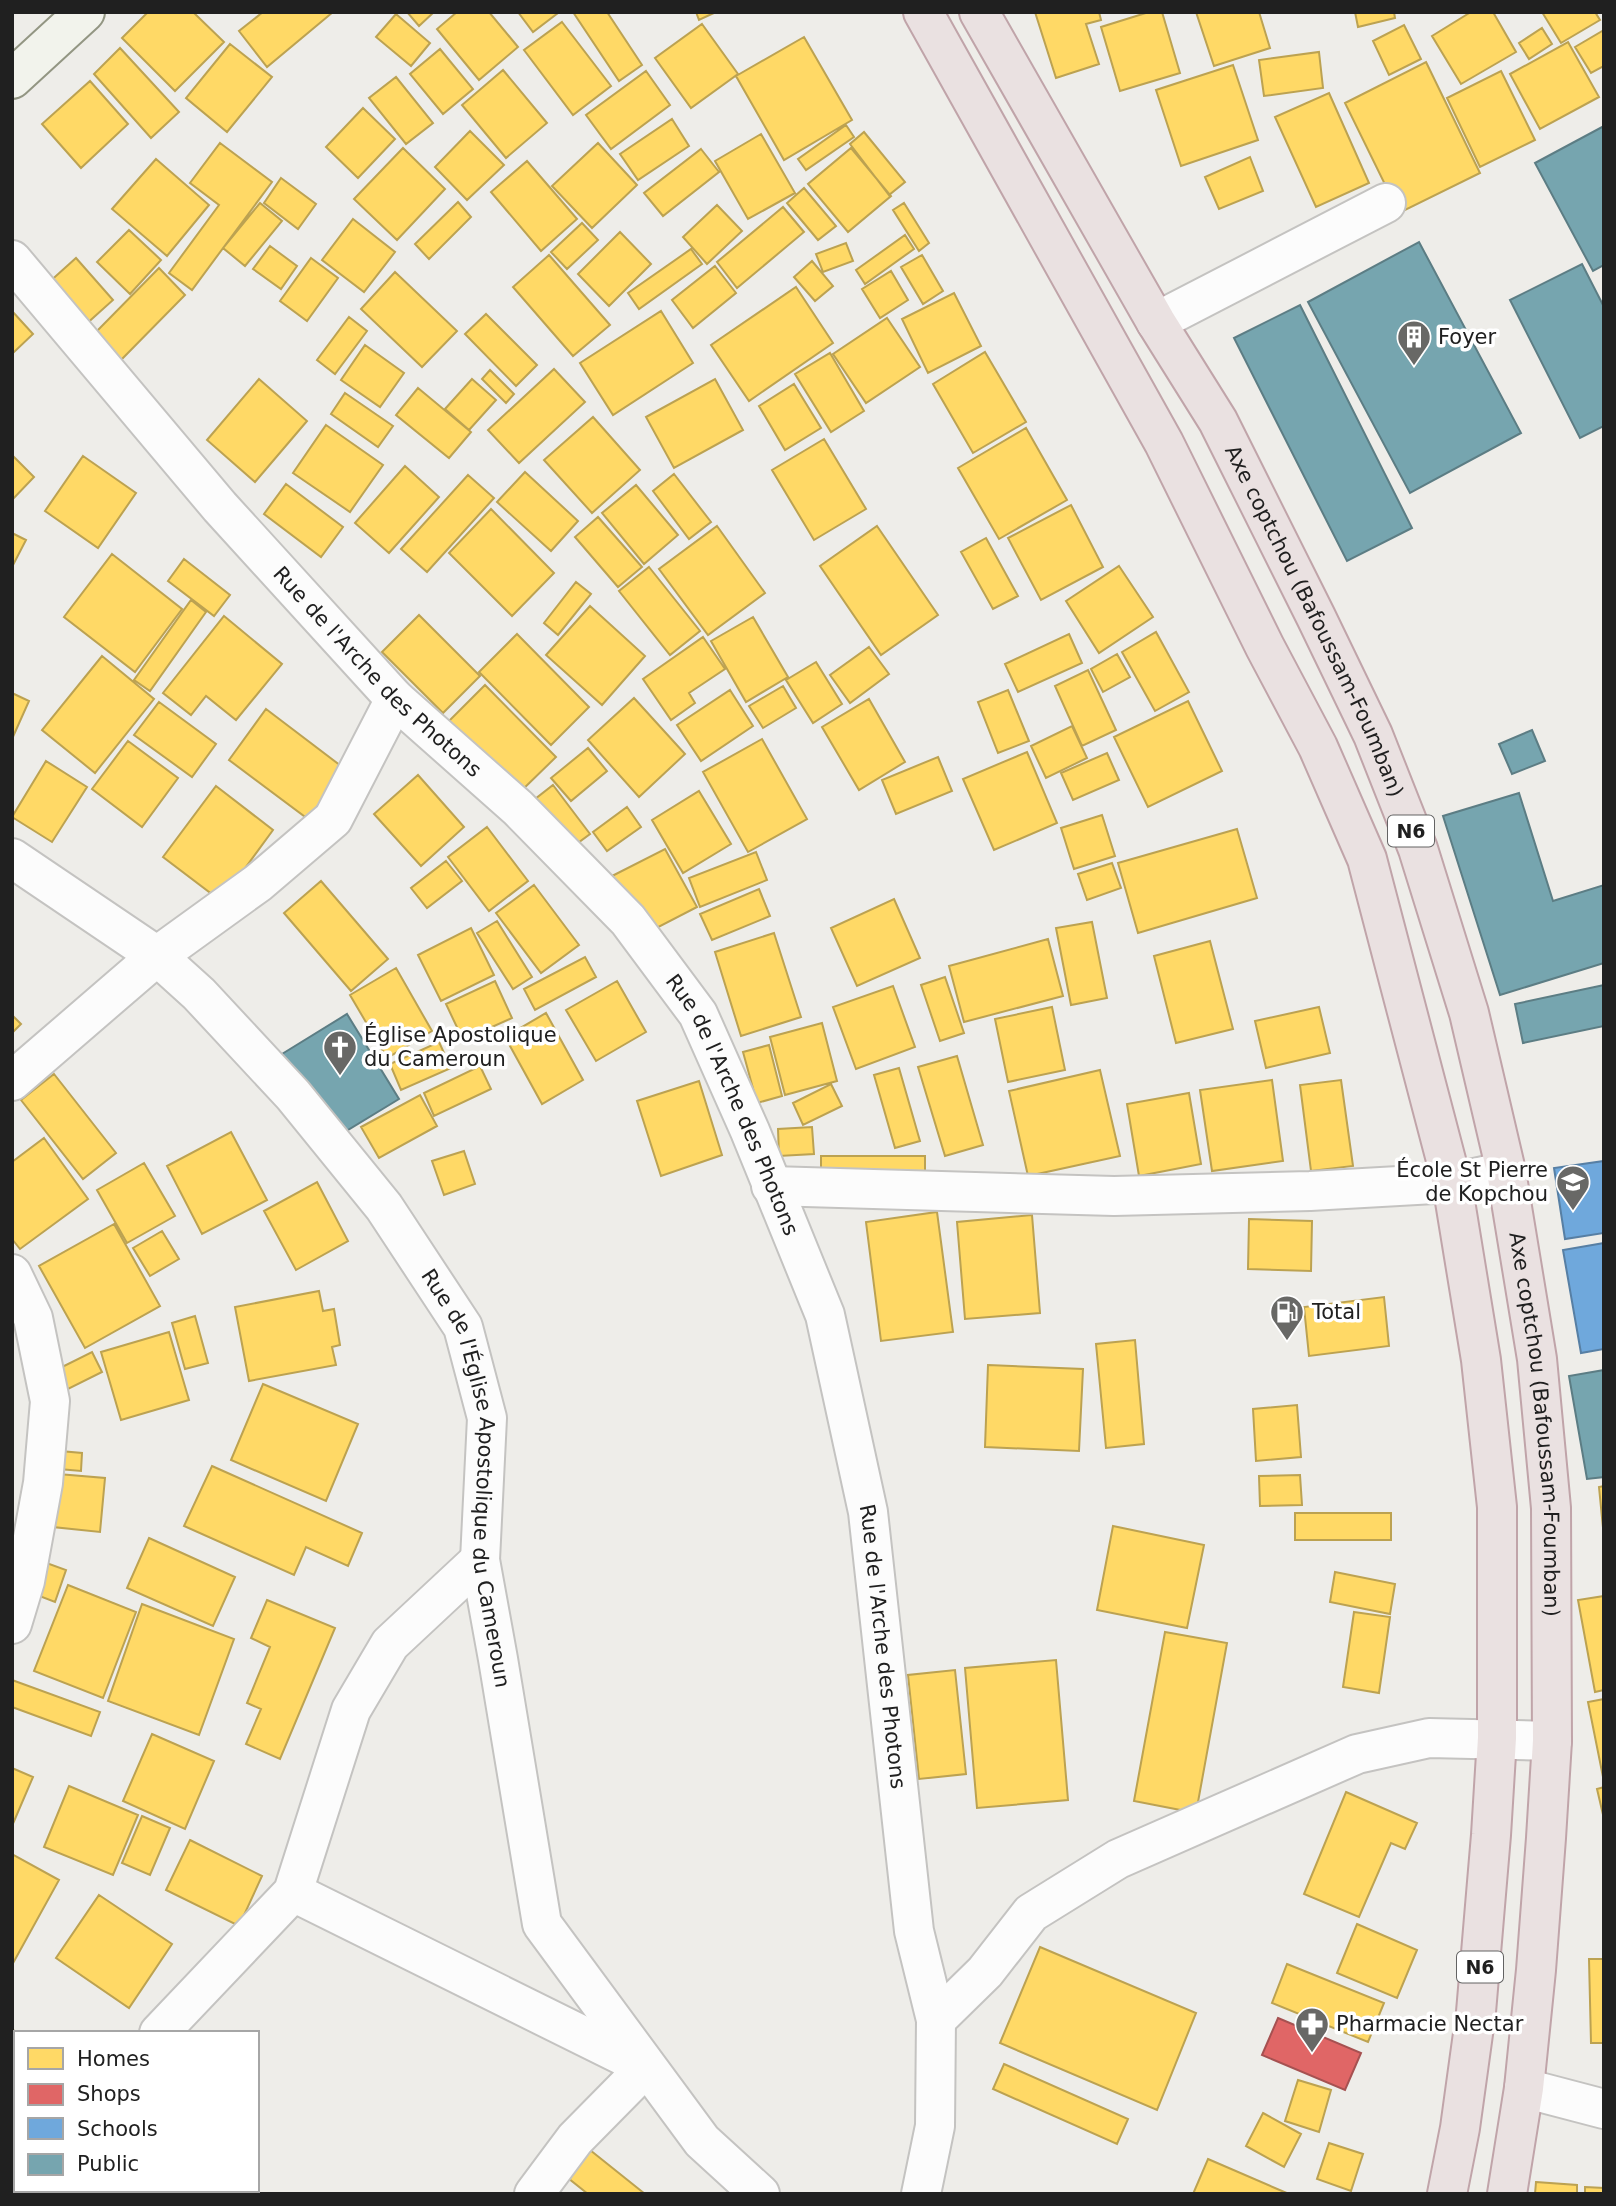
<svg xmlns="http://www.w3.org/2000/svg" width="1616" height="2206" viewBox="0 0 1616 2206" font-family="'DejaVu Sans',sans-serif">
  <style>
    .homes { fill: #ffd966; stroke: #bca251; stroke-width: 2 }
    .shops { fill: #e06666; stroke: #a65151; stroke-width: 2 }
    .schools { fill: #6fa8dc; stroke: #577fa4; stroke-width: 2 }
    .public { fill: #76a5af; stroke: #5c7d84; stroke-width: 2 }
    .lines { fill: none; stroke-linecap: round; stroke-linejoin: round }
    .street-casing { stroke: #c4c3c1; stroke-width: 42 }
    .secondary-casing { stroke: #939683; stroke-width: 42 }
    .highway-casing { stroke: #c0a4a9; stroke-width: 42 }
    .street { stroke: #fcfcfc; stroke-width: 38 }
    .secondary { stroke: #f2f3ec; stroke-width: 38 }
    .highway { stroke: #eae1e1; stroke-width: 38 }
    .labels { text-anchor: middle; dominant-baseline: central; stroke-width: 7; stroke-linejoin: round; paint-order: stroke }
    .shield { fill: #fff; stroke: #636363; stroke-width: 2 }
    .shield-label { font-size: 19px; font-weight: bold; fill: #202020 }
    .poi-label { font-size: 21px; fill: #202020; stroke: #fff; text-anchor: start }
    .street-label { font-size: 21px; fill: #202020; stroke: #fff }
  </style>
  <rect width="100%" height="100%" fill="#eeede9"/>
  <path class="homes" d="M148,12H193L224,42L175,91L122,38Z
    M263,12H333L267,67L239,31Z
    M407,12H434L419,26Z
    M457,12H489L518,47L479,80L437,29Z
    M518,12H558V13L533,32Z
    M573,12H607L642,65L619,81Z
    M696,12H716L699,20Z
    M1035,12H1099L1101,20L1086,24L1099,64L1056,78Z
    M1149,12H1162L1180,73L1120,91L1101,27Z
    M1196,12H1259L1270,48L1214,66Z
    M1355,12H1394L1395,18L1358,27Z
    M1471,12H1493L1516,52L1461,84L1432,36Z
    M1542,12H1595L1600,20L1561,43Z
    M396,14L430,43L411,66L376,37Z
    M562,22L611,86L573,115L524,50Z
    M702,24L738,74L691,108L655,58Z
    M1404,25L1421,59L1389,75L1373,41Z
    M1542,28L1552,44L1529,59L1519,43Z
    M1604,30V66L1591,73L1575,47Z
    M804,37L852,120L784,160L736,76Z
    M1568,42L1599,97L1540,129L1510,74Z
    M230,44L272,77L227,132L186,98Z
    M120,48L179,112L151,138L94,74Z
    M440,49L473,89L443,114L410,74Z
    M1319,52L1323,88L1264,96L1259,60Z
    M1426,62L1480,173L1399,213L1345,103Z
    M1233,65L1258,140L1181,166L1156,90Z
    M503,70L547,123L506,158L462,105Z
    M646,71L670,105L611,149L586,115Z
    M1501,71L1535,140L1480,167L1447,98Z
    M396,77L433,123L406,144L369,98Z
    M90,81L128,124L81,168L42,124Z
    M1329,93L1369,183L1316,207L1275,117Z
    M363,108L395,139L358,178L326,147Z
    M672,119L689,146L638,180L620,154Z
    M846,125L854,137L806,170L798,159Z
    M470,131L504,165L467,200L435,167Z
    M864,132L905,182L889,195L850,144Z
    M761,134L795,193L748,219L715,161Z
    M220,143L272,182L192,290L169,273L219,205L190,183Z
    M598,143L637,185L592,228L552,186Z
    M403,148L445,189L397,240L354,199Z
    M851,148L891,196L848,232L808,184Z
    M701,149L719,172L663,216L644,193Z
    M1250,157L1263,191L1219,209L1205,177Z
    M156,159L209,205L167,256L112,209Z
    M527,161L577,219L541,251L491,192Z
    M281,178L316,204L298,229L264,203Z
    M804,188L836,226L818,240L787,203Z
    M458,202L471,217L429,259L415,244Z
    M260,203L282,221L245,266L223,248Z
    M904,203L929,243L919,251L893,210Z
    M717,205L742,231L707,264L683,237Z
    M783,207L804,232L737,288L717,262Z
    M353,219L395,252L364,292L322,260Z
    M582,223L598,240L567,269L551,252Z
    M129,230L161,260L130,294L97,262Z
    M620,232L651,264L609,306L578,274Z
    M905,235L914,249L865,284L856,270Z
    M846,243L853,261L823,272L816,254Z
    M270,246L297,266L281,289L253,269Z
    M691,249L702,264L639,309L628,293Z
    M549,255L610,325L573,356L513,287Z
    M922,255L943,291L923,304L901,267Z
    M76,258L113,300L84,326L47,284Z
    M311,258L338,278L307,321L280,301Z
    M812,261L833,286L815,301L794,277Z
    M715,266L736,293L693,328L672,300Z
    M159,268L185,295L121,360L95,333Z
    M891,271L908,300L880,318L862,289Z
    M395,272L457,331L422,367L361,309Z
    M796,287L833,343L749,401L711,345Z
    M954,293L981,346L928,373L902,319Z
    M12,311L33,334L12,354Z
    M661,311L693,363L613,415L580,363Z
    M486,314L537,365L516,386L465,334Z
    M349,317L367,331L335,374L317,360Z
    M887,318L920,367L866,403L833,354Z
    M365,345L404,373L380,407L341,380Z
    M985,352L1026,422L973,453L933,384Z
    M830,353L864,411L831,432L795,374Z
    M554,369L585,402L519,463L488,430Z
    M490,370L514,394L506,403L482,379Z
    M259,379L307,421L255,482L207,440Z
    M472,379L496,400L469,430L445,409Z
    M715,379L743,430L674,468L646,417Z
    M794,384L821,428L785,450L759,406Z
    M418,388L471,432L449,458L396,415Z
    M345,393L393,426L378,447L331,414Z
    M593,417L640,470L592,513L544,460Z
    M326,425L383,465L350,512L293,473Z
    M1026,428L1067,500L999,539L958,468Z
    M824,439L866,509L814,540L772,470Z
    M12,455L34,477L12,500Z
    M83,456L136,493L98,548L45,511Z
    M405,466L439,497L389,553L355,523Z
    M525,472L578,521L551,551L497,502Z
    M674,474L711,522L689,539L653,491Z
    M468,475L494,498L427,572L401,549Z
    M286,484L343,527L321,557L264,514Z
    M636,485L678,535L644,564L602,513Z
    M1071,505L1103,567L1041,600L1008,538Z
    M491,509L554,573L512,616L449,553Z
    M598,517L642,567L618,587L575,537Z
    M717,526L765,593L708,635L659,569Z
    M877,526L938,615L881,655L820,566Z
    M12,533L26,540L12,567Z
    M986,538L1018,596L993,609L961,552Z
    M112,554L182,609L135,672L64,617Z
    M184,559L230,595L214,616L168,581Z
    M1119,566L1153,617L1099,653L1066,601Z
    M649,567L700,631L670,655L619,591Z
    M576,582L591,594L558,635L544,623Z
    M191,600L206,612L150,691L134,680Z
    M590,606L645,656L602,705L546,655Z
    M419,615L480,676L443,713L382,652Z
    M224,616L282,664L236,720L206,696L191,715L163,693Z
    M753,617L788,677L746,702L711,641Z
    M1156,632L1189,692L1155,711L1122,652Z
    M517,634L589,707L551,745L479,672Z
    M1069,634L1082,663L1018,692L1005,664Z
    M703,637L725,669L689,693L695,703L671,720L643,679Z
    M869,647L889,674L850,703L830,675Z
    M1117,654L1130,677L1103,692L1091,669Z
    M102,656L154,699L95,773L42,730Z
    M816,662L842,704L813,723L786,680Z
    M1088,670L1116,730L1082,746L1055,686Z
    M485,685L556,757L519,793L449,721Z
    M783,686L796,708L763,728L749,706Z
    M730,690L753,726L701,761L677,725Z
    M1008,690L1029,741L998,753L978,702Z
    M12,693L29,701L12,739Z
    M634,698L685,754L639,797L588,740Z
    M869,699L905,762L859,790L822,727Z
    M1188,701L1222,771L1148,807L1114,737Z
    M159,702L216,744L192,777L134,735Z
    M266,709L345,769L308,819L229,760Z
    M1072,726L1087,758L1046,778L1031,746Z
    M762,739L807,819L748,852L703,772Z
    M128,741L178,778L142,827L92,789Z
    M588,748L607,771L571,801L551,778Z
    M1027,752L1057,823L994,850L963,779Z
    M1107,753L1119,780L1073,800L1061,773Z
    M938,757L952,791L896,814L882,780Z
    M46,761L87,787L52,842L12,817Z
    M418,775L464,827L421,866L374,814Z
    M553,785L590,834L567,851L530,803Z
    M216,786L273,830L221,901L163,857Z
    M699,791L731,844L683,873L652,820Z
    M627,807L641,827L607,851L593,832Z
    M1102,815L1115,856L1074,869L1061,828Z
    M487,827L528,881L489,911L448,857Z
    M1237,829L1257,898L1138,933L1118,863Z
    M665,849L697,907L643,935L612,876Z
    M756,852L767,880L700,907L689,878Z
    M446,861L462,881L427,908L411,888Z
    M1112,863L1121,888L1087,900L1078,874Z
    M321,881L388,959L351,991L284,913Z
    M534,885L579,945L541,973L496,913Z
    M759,889L770,916L712,940L700,914Z
    M894,899L920,958L857,986L831,928Z
    M497,921L532,977L513,989L477,933Z
    M1092,922L1107,998L1071,1005L1056,928Z
    M471,928L494,975L441,1001L418,955Z
    M774,933L801,1017L741,1036L715,952Z
    M1048,939L1063,996L964,1022L949,966Z
    M1210,941L1233,1029L1176,1043L1154,956Z
    M585,957L596,977L535,1010L524,989Z
    M396,968L432,1031L387,1058L350,995Z
    M945,977L964,1033L940,1041L921,985Z
    M495,981L512,1018L463,1040L446,1004Z
    M617,981L646,1032L596,1061L566,1010Z
    M893,986L915,1047L856,1069L833,1007Z
    M1052,1007L1065,1070L1008,1082L995,1019Z
    M1319,1007L1330,1053L1266,1068L1255,1021Z
    M546,1013L583,1080L542,1104L505,1037Z
    M12,1015L21,1024L12,1033Z
    M822,1023L837,1081L785,1095L770,1037Z
    M439,1042L451,1068L401,1090L390,1064Z
    M769,1045L782,1096L757,1103L743,1052Z
    M957,1056L983,1145L945,1156L918,1067Z
    M480,1066L491,1089L434,1116L424,1093Z
    M899,1068L920,1141L895,1148L874,1075Z
    M1100,1070L1120,1156L1028,1176L1009,1091Z
    M54,1074L116,1153L83,1179L21,1100Z
    M1272,1080L1283,1161L1212,1171L1200,1090Z
    M1341,1080L1353,1166L1311,1171L1300,1085Z
    M699,1081L722,1155L661,1176L637,1101Z
    M831,1084L842,1106L803,1125L793,1103Z
    M1189,1093L1201,1164L1139,1176L1127,1104Z
    M420,1095L437,1126L379,1158L361,1127Z
    M812,1127L814,1154L779,1156L778,1129Z
    M231,1132L267,1200L202,1234L167,1166Z
    M44,1138L88,1199L20,1249L12,1239V1162Z
    M464,1151L475,1184L444,1195L432,1161Z
    M821,1156H925V1185L821,1184Z
    M144,1163L175,1216L127,1243L97,1190Z
    M317,1182L348,1241L296,1270L264,1211Z
    M937,1212L953,1332L881,1341L866,1222Z
    M1032,1215L1040,1313L965,1319L957,1222Z
    M1249,1219L1312,1221L1311,1271L1248,1269Z
    M114,1224L160,1306L85,1348L39,1266Z
    M162,1231L179,1259L150,1276L133,1248Z
    M319,1291L323,1311L334,1309L340,1345L332,1347L336,1365L249,1381L235,1307Z
    M1384,1297L1389,1346L1309,1356L1304,1307Z
    M195,1316L208,1363L185,1369L172,1323Z
    M169,1332L189,1400L121,1420L101,1352Z
    M1135,1340L1144,1444L1106,1448L1096,1344Z
    M92,1352L102,1372L66,1390L56,1370Z
    M988,1365L1083,1369L1079,1451L985,1447Z
    M263,1384L358,1424L326,1501L231,1460Z
    M1297,1405L1301,1457L1256,1461L1253,1409Z
    M60,1451L82,1453L81,1471L59,1469Z
    M212,1466L362,1533L348,1566L306,1547L294,1575L184,1526Z
    M58,1474L105,1478L100,1532L53,1527Z
    M1300,1475L1302,1505L1260,1506L1259,1476Z
    M1604,1486V1538L1599,1487Z
    M1295,1513H1391V1540H1295Z
    M1113,1526L1204,1545L1187,1628L1097,1610Z
    M149,1538L235,1577L213,1626L127,1588Z
    M41,1561L66,1570L55,1602L29,1592Z
    M1335,1572L1395,1584L1390,1614L1330,1602Z
    M68,1585L136,1612L103,1698L34,1671Z
    M1604,1596V1690L1595,1692L1578,1600Z
    M267,1600L335,1628L280,1759L246,1744L261,1709L247,1703L270,1647L251,1638Z
    M142,1604L234,1639L199,1735L108,1701Z
    M1354,1612L1390,1617L1379,1693L1343,1687Z
    M1165,1632L1227,1643L1196,1813L1134,1801Z
    M1056,1660L1068,1800L977,1808L965,1668Z
    M955,1670L966,1774L919,1779L908,1675Z
    M12,1680L100,1712L91,1736L12,1707Z
    M1604,1699V1777H1603L1588,1702Z
    M152,1734L214,1761L185,1829L123,1801Z
    M12,1768L33,1777L12,1826Z
    M69,1786L138,1815L113,1875L44,1847Z
    M1604,1787V1819L1597,1789Z
    M1346,1792L1417,1823L1405,1849L1391,1843L1359,1917L1304,1894Z
    M142,1816L170,1828L150,1875L122,1863Z
    M190,1840L262,1876L239,1926L166,1890Z
    M12,1854L59,1880L12,1965Z
    M99,1895L172,1944L129,2008L56,1958Z
    M1357,1924L1417,1950L1397,1998L1337,1973Z
    M1040,1947L1196,2013L1157,2110L1000,2043Z
    M1589,1959H1604V2043H1591Z
    M1287,1964L1384,2003L1368,2042L1272,2003Z
    M12,2029L17,2033L16,2112L12,2116Z
    M1004,2064L1128,2119L1117,2144L993,2089Z
    M1298,2080L1331,2090L1319,2132L1285,2121Z
    M1263,2113L1301,2134L1284,2167L1246,2146Z
    M16,2120V2146L12,2143V2124Z
    M1329,2143L1363,2154L1351,2191L1317,2179Z
    M590,2150L645,2194H588L568,2178Z
    M1208,2159L1289,2194H1193Z
    M1536,2182L1577,2185V2194H1535Z
    M1585,2187L1604,2188V2194H1585Z"/>
  <path class="shops" d="M1278,2018L1361,2053L1345,2090L1262,2055Z"/>
  <path class="schools" d="M1604,1161V1233L1565,1239L1554,1168Z
    M1604,1243V1349L1581,1353L1563,1250Z"/>
  <path class="public" d="M1604,126V265L1593,271L1535,163Z
    M1419,242L1521,433L1410,493L1308,302Z
    M1582,264L1604,307V426L1580,438L1510,300Z
    M1300,305L1412,528L1347,561L1234,338Z
    M1532,730L1545,761L1512,774L1499,744Z
    M1519,793L1553,901L1604,885V963L1500,995L1443,816Z
    M1604,985V1026L1523,1043L1515,1004Z
    M347,1014L399,1099L333,1139L282,1054Z
    M1604,1370V1477L1587,1479L1569,1376Z"/>
  <g class="lines">
    <g class="street-casing">
      <g id="street">
        <path id="s1" d="M12,260L220,507L395,699L518,808L628,920L698,1014L750,1131L825,1315L868,1512L914,1931L936,2020L935,2126L921,2194"/>
        <path d="M1156,322L1386,203"/>
        <path id="s2" d="M12,858L157,956L199,994L293,1095L384,1207L463,1327L487,1418L480,1560L498,1659L542,1924L702,2141L760,2194"/>
        <path d="M12,1081L157,956L258,883L333,819L395,699"/>
        <path d="M771,1186L1114,1196L1310,1191L1452,1183L1506,1171"/>
        <path d="M12,1274L33,1318L50,1401L43,1483L25,1581L12,1624"/>
        <path d="M293,1892L646,2067L575,2139L534,2194"/>
        <path d="M936,2020L985,1972L1031,1913L1118,1859L1357,1754L1429,1738L1552,1741"/>
        <path d="M159,2033L293,1892L351,1710L390,1644L480,1560"/>
        <path d="M1524,2088L1604,2109"/>
        <path d="M25,2194L28,2190"/>
      </g>
    </g>
    <g class="secondary-casing">
      <path id="secondary" d="M12,79L85,12"/>
    </g>
    <g class="highway-casing">
      <g id="highway">
        <path d="M923,12L1164,443L1265,647L1318,747L1367,859L1452,1183L1481,1360L1497,1507V1738L1491,1835L1476,2012L1460,2128L1447,2194"/>
        <path id="s3" d="M979,12L1156,322L1218,421L1316,617L1373,735L1418,849L1469,1013L1506,1171L1537,1359L1551,1508L1552,1741L1546,1838L1536,1970L1524,2088L1507,2194"/>
      </g>
    </g>
    <use href="#street" class="street"/>
    <use href="#secondary" class="secondary"/>
    <use href="#highway" class="highway"/>
  </g>
  <defs>
    <g id="building-pin" transform="scale(1.75)"><path d="M0 17L-7.5 6A9.5 9.5 0 1 1 7.5 6Z" fill="#686866" stroke="#fff"/><path d="M-4-6H4V6H1V3H-1V6H-4ZM-2.5-4.3h1.7v1.8h-1.7ZM.8-4.3h1.7v1.8H.8ZM-2.5-1h1.7V.8h-1.7ZM.8-1h1.7V.8H.8Z" fill="#fff"/></g>
    <g id="church-pin" transform="scale(1.75)"><path d="M0 17L-7.5 6A9.5 9.5 0 1 1 7.5 6Z" fill="#686866" stroke="#fff"/><path d="M-1.2-6h2.4v3.5h3.3v2.4h-3.3V6h-2.4V-.1h-3.3v-2.4h3.3Z" fill="#fff"/></g>
    <g id="school-pin" transform="scale(1.75)"><path d="M0 17L-7.5 6A9.5 9.5 0 1 1 7.5 6Z" fill="#686866" stroke="#fff"/><path d="M0-5L7-2L0 1L-7-2ZM-4 1L0 2.5L4 1V4Q0 6-4 4Z" fill="#fff"/></g>
    <g id="fuel-pin" transform="scale(1.75)"><path d="M0 17L-7.5 6A9.5 9.5 0 1 1 7.5 6Z" fill="#686866" stroke="#fff"/><path d="M-5.5-6h7V0h2V4h1.3V-2.5L3-4.5l.8-.8L6-3V5H2.5V1h-1V6h-7ZM-4.2-4.7v3.2H.2V-4.7Z" fill="#fff"/></g>
    <g id="pharmacy-pin" transform="scale(1.75)"><path d="M0 17L-7.5 6A9.5 9.5 0 1 1 7.5 6Z" fill="#686866" stroke="#fff"/><path d="M-2-6h4v4h4v4h-4v4h-4v-4h-4v-4h4Z" fill="#fff"/></g>
  </defs>
  <g fill-rule="evenodd">
    <use href="#building-pin" x="1414" y="337"/>
    <use href="#church-pin" x="340" y="1047"/>
    <use href="#school-pin" x="1573" y="1182"/>
    <use href="#fuel-pin" x="1287" y="1312"/>
    <use href="#pharmacy-pin" x="1312" y="2024"/>
  </g>
  <g class="labels">
    <g class="shield">
      <rect x="1388" y="815.5" width="46" height="31" rx="5"/>
      <rect x="1457" y="1951.5" width="46" height="31" rx="5"/>
    </g>
    <g class="shield-label">
      <text x="1411" y="831">N6</text>
      <text x="1480" y="1967">N6</text>
    </g>
    <g class="poi-label">
      <text x="1438" y="337">Foyer</text>
      <text x="364" y="1035">Église Apostolique<tspan x="364" dy="24">du Cameroun</tspan></text>
      <text x="1548" y="1170" text-anchor="end">École St Pierre<tspan x="1548" dy="24">de Kopchou</tspan></text>
      <text x="1312" y="1312">Total</text>
      <text x="1336" y="2024">Pharmacie Nectar</text>
    </g>
    <g class="street-label">
      <text stroke="none"><textPath href="#s3" startOffset="696">Axe coptchou (Bafoussam-Foumban)</textPath></text>
      <text stroke="none"><textPath href="#s1" startOffset="551">Rue de l'Arche des Photons</textPath></text>
      <text stroke="none"><textPath href="#s1" startOffset="1118">Rue de l'Arche des Photons</textPath></text>
      <text stroke="none"><textPath href="#s3" startOffset="1536">Axe coptchou (Bafoussam-Foumban)</textPath></text>
      <text stroke="none"><textPath href="#s2" startOffset="807">Rue de l'Église Apostolique du Cameroun</textPath></text>
      <text stroke="none"><textPath href="#s1" startOffset="1685">Rue de l'Arche des Photons</textPath></text>
    </g>
  </g>
  <rect width="1616" height="2206" fill="none" stroke="#202020" stroke-width="28"/>
  <rect x="14" y="2031" width="245" height="161" fill="#ffffff" stroke="#a6a6a6" stroke-width="2"/>
  <rect x="28" y="2048" width="35" height="21" fill="#ffd966" stroke="#a6a6a6" stroke-width="2"/>
  <text x="77" y="2066" font-size="21" fill="#202020">Homes</text>
  <rect x="28" y="2084" width="35" height="21" fill="#e06666" stroke="#a6a6a6" stroke-width="2"/>
  <text x="77" y="2101" font-size="21" fill="#202020">Shops</text>
  <rect x="28" y="2118" width="35" height="21" fill="#6fa8dc" stroke="#a6a6a6" stroke-width="2"/>
  <text x="77" y="2136" font-size="21" fill="#202020">Schools</text>
  <rect x="28" y="2154" width="35" height="21" fill="#76a5af" stroke="#a6a6a6" stroke-width="2"/>
  <text x="77" y="2171" font-size="21" fill="#202020">Public</text>
</svg>
